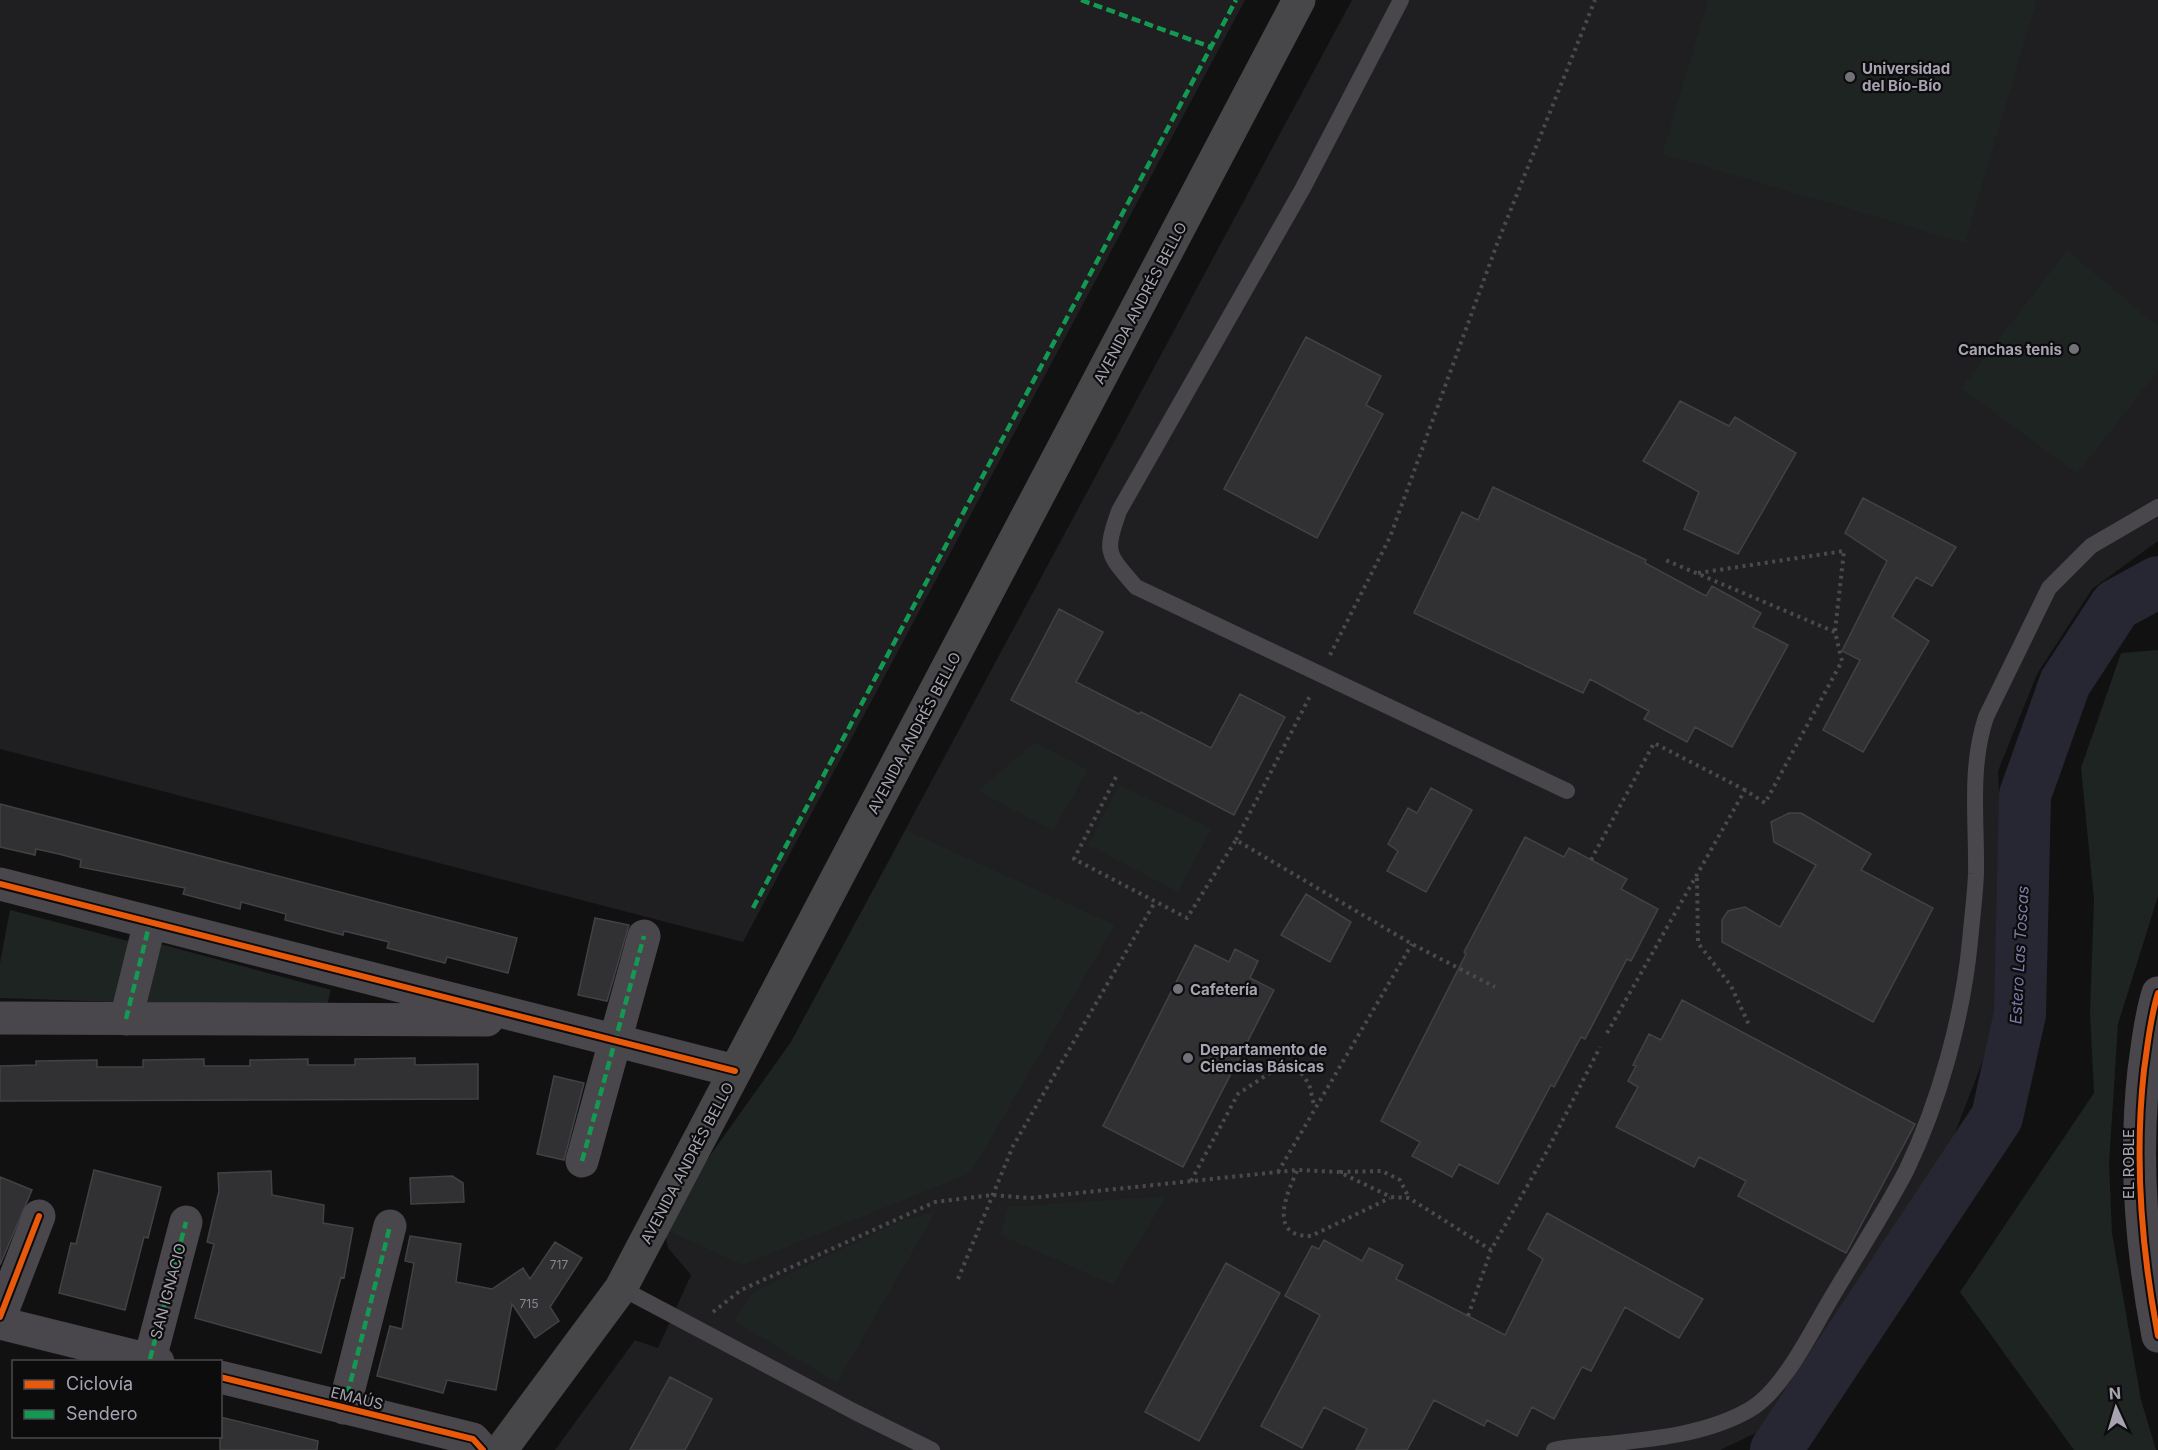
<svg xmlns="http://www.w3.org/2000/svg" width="2158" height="1450" viewBox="0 0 2158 1450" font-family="Inter,sans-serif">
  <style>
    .built { fill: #1f1e20 }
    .green { fill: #1e2422 }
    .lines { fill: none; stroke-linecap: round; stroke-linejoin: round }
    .river { stroke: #262732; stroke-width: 52 }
    .building { fill: #313032; stroke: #424145; stroke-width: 1.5 }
    .path { stroke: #4a494d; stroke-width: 4; stroke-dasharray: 3 4.5; stroke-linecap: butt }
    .lane { stroke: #49474b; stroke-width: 16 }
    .street { stroke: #49474b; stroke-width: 33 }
    .secondary { stroke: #474649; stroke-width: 33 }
    .quiet { stroke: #139951; stroke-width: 4.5; stroke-dasharray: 9 4.5; stroke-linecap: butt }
    .cycleway-casing { stroke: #0d0c0d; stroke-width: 10 }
    .cycleway { stroke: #e8590c; stroke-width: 6 }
    .poi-dot { fill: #73707a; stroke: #0d0c0d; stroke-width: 2 }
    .labels { text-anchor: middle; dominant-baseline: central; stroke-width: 4.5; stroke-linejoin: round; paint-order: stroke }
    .number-label { font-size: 12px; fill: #8a8692 }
    .poi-label { font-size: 15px; font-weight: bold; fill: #a7a3b2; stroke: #0d0c0d; text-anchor: start }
    .street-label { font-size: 15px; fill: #a7a3b2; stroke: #0d0c0d }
    .water-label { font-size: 16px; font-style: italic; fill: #7c7cac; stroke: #0d0c0d }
  </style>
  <rect width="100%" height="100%" fill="#121112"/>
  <path class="built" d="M0,0H1245L743,942L0,749Z
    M1352,0H2158V541L2092,589L2037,674L1998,771L2004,889L1998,1021L1948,1151L1758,1432L1720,1450H555L635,1340L658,1348L691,1275L668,1248L664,1229L672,1209L791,1042Z"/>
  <path class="green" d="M1708,0H2037L1965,243L1662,154Z
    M2067,250L2158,326V371L2077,474L1961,388Z
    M2158,650V896L2118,1024L2109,1164L2112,1233L2141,1400L2156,1450H2074L1960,1292L2094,1093L2090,1011L2094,900L2081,768L2121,653Z
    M1035,742L1088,770L1053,831L978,791Z
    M1119,785L1212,828L1178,892L1088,845Z
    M906,830L1115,925L971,1173L742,1265L664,1229L672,1209L791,1042Z
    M10,910L132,942L118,1002L0,998V963Z
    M160,944L331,990L327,1005L144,1004Z
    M1167,1196L1113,1285L1000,1235L1008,1207Z
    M936,1211L837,1383L734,1321L753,1292L899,1221Z"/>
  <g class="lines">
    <path class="river" d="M1776,1450L1997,1117L2020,1014L2025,795L2065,683L2116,605L2158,582"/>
  </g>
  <path class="building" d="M1306,337L1381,376L1366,405L1383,414L1317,538L1224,489Z
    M1680,401L1729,426L1735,417L1796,453L1738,554L1684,529L1699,492L1643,461Z
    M1493,487L1646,560L1645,563L1706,596L1712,586L1761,613L1753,627L1788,645L1732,747L1695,727L1687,742L1644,719L1649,711L1590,679L1583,693L1414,613L1462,512L1478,520Z
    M1863,498L1956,547L1932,586L1916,577L1892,617L1929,641L1863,752L1823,730L1860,660L1842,651L1887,561L1845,533Z
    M1059,609L1103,632L1076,682L1139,714L1141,712L1211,748L1240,694L1285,717L1234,815L1011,700Z
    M1431,788L1472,810L1426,892L1387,871L1398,851L1388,844L1408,808L1417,813Z
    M0,804L517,938L508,973L447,957L445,963L387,948L389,942L344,931L343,935L285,920L286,914L241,902L240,909L183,894L185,888L80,867L81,860L59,854L36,849L35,855L0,847Z
    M1789,813H1801L1871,854L1861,870L1933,908L1873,1022L1722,942V920L1728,911L1745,907L1780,927L1816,865L1774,842L1771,822Z
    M1525,837L1564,857L1569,848L1627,879L1621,889L1658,909L1631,961L1627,959L1585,1039L1581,1037L1554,1087L1551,1085L1498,1184L1459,1164L1452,1177L1412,1156L1420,1142L1381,1121L1466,954L1464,952Z
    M1306,894L1351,922L1330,962L1281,935Z
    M595,918L629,925L607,1001L578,995Z
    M1195,945L1229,962L1235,949L1258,961L1250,978L1274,990L1183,1167L1103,1126Z
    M1682,1000L1915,1124L1846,1253L1738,1196L1746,1181L1699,1157L1694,1167L1616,1127L1638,1087L1628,1081L1636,1066L1633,1065L1649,1034L1661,1040Z
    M415,1058V1065L478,1064V1099L0,1101V1066L36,1065V1061L97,1060V1067H143V1060L204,1059V1066H250V1060L308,1059V1065H355V1059Z
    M554,1076L584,1083L564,1160L537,1154Z
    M94,1170L161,1187L148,1238L144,1237L125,1310L59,1293L71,1243L76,1244Z
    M271,1171L272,1195L324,1205L323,1223L353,1228L344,1278L341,1277L321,1353L195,1318L214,1244L207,1242L219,1191L218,1173Z
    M452,1176L463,1183L464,1202L411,1204L410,1178Z
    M0,1177L32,1190L0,1265Z
    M1547,1213L1703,1299L1679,1338L1625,1307L1591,1371L1582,1367L1554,1419L1532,1407L1517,1436L1487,1420L1484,1426L1434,1400L1407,1450H1356L1367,1429L1324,1407L1302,1448L1261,1426L1320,1315L1285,1296L1312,1246L1319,1249L1324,1240L1362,1261L1369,1248L1403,1265L1396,1279L1505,1335L1543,1259L1528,1249Z
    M410,1236L461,1244L456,1282L492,1289L523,1268L530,1279L555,1242L582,1258L550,1307L559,1321L535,1338L512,1304L496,1390L447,1380L443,1393L377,1376L390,1326L402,1329L414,1263L405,1261Z
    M1226,1263L1280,1293L1199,1441L1145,1412Z
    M670,1377L712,1399L685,1450H630Z
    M220,1417L318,1441L317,1450H220Z"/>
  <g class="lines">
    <path class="path" d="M1698,573L1844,551L1835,631
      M1330,655L1390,537L1497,244L1595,0
      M1116,777L1074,859L1187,918L1236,840L1412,944L1495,987
      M1236,840L1311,694
      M1591,860L1654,743L1745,790
      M1697,878L1698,943L1731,986L1750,1027
      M1607,1033L1745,790L1765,803L1842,661L1835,632L1663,559
      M1297,1171C1286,1195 1268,1237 1311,1236L1390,1198
      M1278,1172L1412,944
      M1340,1172L1382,1171L1400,1180L1409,1198
      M1191,1181L1238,1094L1280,1066L1299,1070L1309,1084L1314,1105
      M958,1279L1013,1146L1155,902
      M713,1312L741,1290L935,1202L992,1195L1030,1198L1297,1170L1339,1172L1391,1197L1409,1198L1491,1250L1547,1151L1600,1047
      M1468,1316L1491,1250"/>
    <path class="lane" d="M1401,0L1303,188L1119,511C1104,554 1107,553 1136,587L1567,791
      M621,1288L855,1412L932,1450
      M1554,1450C1571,1446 1589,1446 1606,1444C1654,1439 1707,1434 1749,1410C1781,1392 1808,1338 1826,1307C1852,1262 1882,1217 1906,1171C1939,1103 1963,1016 1970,941C1972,919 1975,896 1976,874C1977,822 1969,768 1986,717L2049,588L2091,546L2158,507"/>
    <path class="street" d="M0,884L735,1071
      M2158,993C2150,1018 2148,1043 2144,1070C2134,1160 2141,1247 2158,1336
      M0,1018L487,1020
      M126,1019L150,922
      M582,1161L644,936
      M0,1317L39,1216
      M0,1323L158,1362
      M150,1359L186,1222
      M220,1377L473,1439L483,1450
      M344,1408L390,1226"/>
    <path class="secondary" d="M501,1450L621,1288L1299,0"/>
    <path class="quiet" d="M1081,0L1211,47
      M753,908L1236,0
      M126,1019L150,922
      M582,1161L644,936
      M150,1359L186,1222
      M344,1408L390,1226"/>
    <g class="cycleway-casing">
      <path id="cycleway" d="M0,884L735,1071
        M2158,993C2150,1018 2148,1043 2144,1070C2134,1160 2141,1247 2158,1336
        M0,1317L39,1216
        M220,1377L473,1439L483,1450"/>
    </g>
    <use href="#cycleway" class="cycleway"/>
  </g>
  <g class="poi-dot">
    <circle cx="1850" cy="77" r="6"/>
    <circle cx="2074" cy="349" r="6"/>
    <circle cx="1178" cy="989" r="6"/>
    <circle cx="1188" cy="1058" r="6"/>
  </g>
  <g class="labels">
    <g class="number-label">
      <text x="559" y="1264">717</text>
      <text x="529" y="1303">715</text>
    </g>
    <g class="poi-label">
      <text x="1862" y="68">Universidad<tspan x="1862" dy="17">del Bío-Bío</tspan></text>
      <text x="2062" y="349" text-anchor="end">Canchas tenis</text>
      <text x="1190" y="989">Cafetería</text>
      <text x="1200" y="1049">Departamento de<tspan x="1200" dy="17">Ciencias Básicas</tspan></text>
    </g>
    <g class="street-label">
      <text transform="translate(1140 303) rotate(-62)">AVENIDA ANDRÉS BELLO</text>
      <text transform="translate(914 733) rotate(-62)">AVENIDA ANDRÉS BELLO</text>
      <text transform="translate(687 1163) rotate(-62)">AVENIDA ANDRÉS BELLO</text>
      <text transform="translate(2128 1164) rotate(-90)">EL ROBLE</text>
      <text transform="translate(168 1291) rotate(-75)">SAN IGNACIO</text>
      <text transform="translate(357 1398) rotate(14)">EMAÚS</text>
    </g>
    <g class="water-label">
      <text transform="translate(2019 955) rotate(-87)">Estero Las Toscas</text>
    </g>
  </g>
  <rect x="12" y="1360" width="210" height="78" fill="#0d0c0d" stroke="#4b484f" stroke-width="1.5"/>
  <rect x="24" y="1380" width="30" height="9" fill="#e8590c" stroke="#4b484f" stroke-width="1.5"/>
  <text x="66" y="1390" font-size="18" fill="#a7a3b2">Ciclovía</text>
  <rect x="24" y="1410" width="30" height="9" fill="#139951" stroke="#4b484f" stroke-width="1.5"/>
  <text x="66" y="1420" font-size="18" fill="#a7a3b2">Sendero</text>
  <g transform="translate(2116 1408) rotate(356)" stroke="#0d0c0d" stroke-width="4.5" paint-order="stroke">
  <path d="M0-4.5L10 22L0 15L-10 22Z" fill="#a7a3b2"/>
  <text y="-9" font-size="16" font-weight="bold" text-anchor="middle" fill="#a7a3b2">N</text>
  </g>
</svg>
